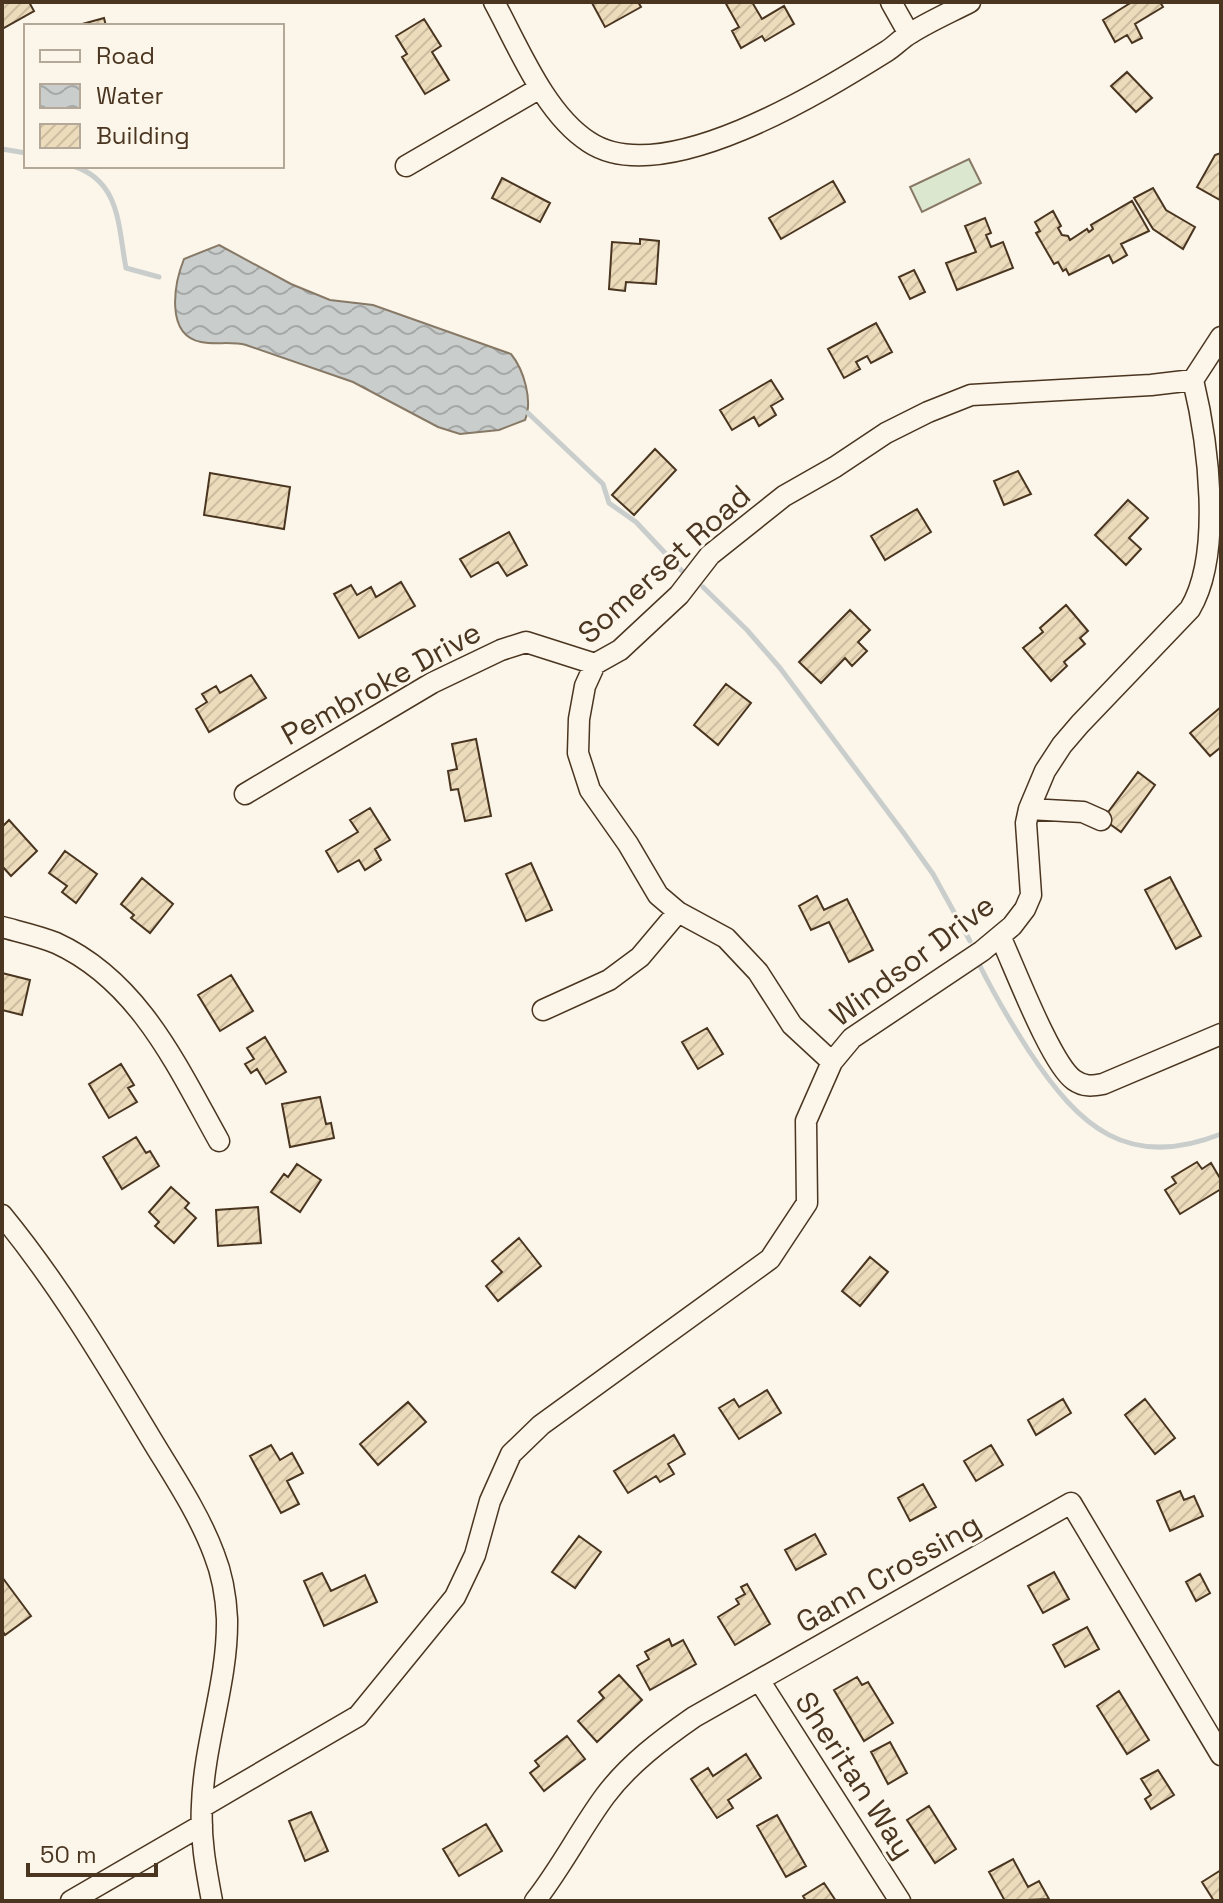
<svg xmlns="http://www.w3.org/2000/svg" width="1223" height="1903" viewBox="0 0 1223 1903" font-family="'Space Grotesk',sans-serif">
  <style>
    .green { fill: #dce7d0; stroke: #887966; stroke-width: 2 }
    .water { fill: url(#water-waves); stroke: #887966; stroke-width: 2 }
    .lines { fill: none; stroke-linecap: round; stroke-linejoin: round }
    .stream { stroke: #c9cecd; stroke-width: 5 }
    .building { fill: url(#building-hatch); stroke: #4a3520; stroke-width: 2 }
    .minor-casing { stroke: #4a3520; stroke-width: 23 }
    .minor { stroke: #fbf6e9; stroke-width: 20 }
    .labels { text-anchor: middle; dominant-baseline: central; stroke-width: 6; stroke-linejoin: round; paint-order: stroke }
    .street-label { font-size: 30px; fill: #4a3520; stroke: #fbf6e9 }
  </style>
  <defs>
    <pattern id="water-waves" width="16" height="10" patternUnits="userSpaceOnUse" patternTransform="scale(2)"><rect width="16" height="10" fill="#c9cecd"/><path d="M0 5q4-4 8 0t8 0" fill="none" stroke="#a5a8a6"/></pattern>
    <pattern id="building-hatch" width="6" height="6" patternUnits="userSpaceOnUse" patternTransform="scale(2)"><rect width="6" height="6" fill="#ecdcbc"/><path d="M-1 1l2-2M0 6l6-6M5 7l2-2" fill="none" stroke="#ccbda1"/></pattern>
  </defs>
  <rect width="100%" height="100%" fill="#fbf6e9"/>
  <path class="green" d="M969,159L981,183L922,212L910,187Z"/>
  <path class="water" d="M219,245L291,284L330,300L373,305L511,354C524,370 533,401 525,420L499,430L460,434L438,427L353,382L246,345C231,341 216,345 201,342C165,335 174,284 184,259Z"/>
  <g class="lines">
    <path class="stream" d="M2,149L26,153
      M73,166C121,181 118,227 126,268L159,277
      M528,413L603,484L609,503L636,522L682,571
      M703,587L747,630L780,668L903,832L933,874L970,941
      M980,966C995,996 1011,1023 1029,1051C1079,1127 1128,1171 1221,1134"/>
  </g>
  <path class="building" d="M2,2H29L34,11L2,29Z
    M594,2H638L641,7L605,27L592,3Z
    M725,2H752L762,19L784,6L794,24L765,41L762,36L741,48L732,31L739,27Z
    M1132,2H1160L1163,7L1135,24L1142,38L1132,43L1127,35L1115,42L1103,20Z
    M104,18L106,26H75Z
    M424,19L441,46L432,52L449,80L425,94L402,57L407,54L396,36Z
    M1127,72L1152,98L1136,112L1111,86Z
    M1221,153V199L1220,200L1197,187L1215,155Z
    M502,178L550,203L540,222L492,198Z
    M833,181L845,202L781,239L769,218Z
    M1153,188L1166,210L1195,227L1183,249L1153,229L1134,198Z
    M1132,201L1149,231L1121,244L1127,255L1113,263L1109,255L1069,275L1066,269L1063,271L1058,262L1054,264L1036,233L1040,231L1035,222L1053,211L1061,226L1058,228L1062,235L1068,236L1070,240L1087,229L1089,232L1093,229L1091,225Z
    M985,218L991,233L986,235L991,247L1003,242L1013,268L957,290L946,263L976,252L965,226Z
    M640,239L659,241L656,284L626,282L625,291L609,289L612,242L640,244Z
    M914,270L925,292L910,299L899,277Z
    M876,323L892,352L871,363L867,356L856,362L860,369L844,378L828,349Z
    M771,380L783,399L771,406L776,415L759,426L754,417L732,430L720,410Z
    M655,449L676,470L634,515L612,495Z
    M1018,471L1031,494L1004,505L994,481Z
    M210,473L290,487L284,529L204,515Z
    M1128,500L1148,518L1129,538L1141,549L1126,565L1095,535Z
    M917,509L931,532L885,560L871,536Z
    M509,532L527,565L507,576L498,562L471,577L460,559Z
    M401,582L415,606L359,638L334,594L351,585L357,595L371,587L376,597Z
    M1066,605L1088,631L1080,638L1085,644L1064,662L1067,666L1051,681L1023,648L1043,632L1040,628Z
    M850,610L870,630L858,642L867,651L852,666L845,658L821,683L799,662Z
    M251,675L266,698L209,732L196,709L207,702L202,694L216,686L220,693Z
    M726,684L751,703L718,745L694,725Z
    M1221,707V747L1210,756L1190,733Z
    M476,739L491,816L465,821L458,789L451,790L448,771L457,769L452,744Z
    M1138,772L1155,785L1121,832L1103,819Z
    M370,808L390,840L375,849L381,860L365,870L359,860L338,872L326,851L358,832L350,820Z
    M9,820L37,851L11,876L2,866V827Z
    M65,851L97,874L76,903L62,892L67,886L49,873Z
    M531,863L552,910L526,921L506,874Z
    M1170,877L1201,936L1176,949L1145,890Z
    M142,878L173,904L150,933L131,918L134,915L121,904Z
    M817,896L824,910L847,899L873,950L849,962L829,922L811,930L799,906Z
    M2,973L30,980L22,1015L2,1010Z
    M231,975L253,1011L220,1031L198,995Z
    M707,1028L723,1054L698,1069L682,1042Z
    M265,1037L286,1072L266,1084L257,1069L251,1073L245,1064L254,1059L247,1048Z
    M121,1064L134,1085L128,1088L137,1102L109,1118L89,1084Z
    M320,1097L326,1124L331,1123L334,1138L290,1147L282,1104Z
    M136,1137L146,1153L150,1151L159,1166L122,1189L103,1157Z
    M1197,1162L1202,1169L1211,1163L1221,1180V1189L1180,1214L1165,1190L1176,1183L1172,1177Z
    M297,1164L321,1180L300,1212L271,1192L284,1174L288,1177Z
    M171,1187L189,1203L185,1208L196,1218L174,1243L155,1226L159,1222L149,1212Z
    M258,1207L261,1243L218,1246L216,1210Z
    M519,1238L541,1266L498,1301L486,1286L502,1272L492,1261Z
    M870,1257L888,1272L860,1306L842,1291Z
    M767,1390L781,1413L739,1439L719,1408L734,1399L739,1407Z
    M1063,1399L1071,1413L1036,1435L1028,1420Z
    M1145,1399L1175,1438L1155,1454L1125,1415Z
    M408,1402L426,1422L378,1465L360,1444Z
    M674,1435L685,1454L668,1464L674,1474L660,1482L656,1476L628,1493L614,1471Z
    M271,1445L280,1460L292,1453L303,1473L287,1481L299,1504L281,1513L250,1456Z
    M991,1445L1003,1465L976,1481L964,1461Z
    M923,1484L936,1507L910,1521L898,1498Z
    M1180,1491L1184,1500L1194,1496L1203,1516L1170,1531L1157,1501Z
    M815,1534L826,1554L796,1570L785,1550Z
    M579,1536L601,1552L575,1588L552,1572Z
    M1054,1572L1069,1599L1043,1613L1028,1586Z
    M322,1573L331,1591L365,1575L377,1602L324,1626L304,1581Z
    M1200,1574L1210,1593L1196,1601L1186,1582Z
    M2,1577L31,1616L5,1635L2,1630Z
    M747,1584L770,1624L735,1645L718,1617L739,1604L736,1599L745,1594L741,1587Z
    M1087,1627L1099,1649L1065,1667L1053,1645Z
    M669,1639L672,1646L683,1640L696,1664L650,1690L637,1666L649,1659L645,1652Z
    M619,1675L642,1700L597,1742L578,1721L604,1698L599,1692Z
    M857,1677L862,1685L868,1682L893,1723L864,1741L834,1690Z
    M1119,1691L1149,1740L1127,1754L1097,1706Z
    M567,1736L585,1759L544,1791L530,1773L539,1766L535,1761Z
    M890,1742L907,1773L888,1784L871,1752Z
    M746,1754L761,1778L728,1800L733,1808L717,1818L691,1779L708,1768L713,1776Z
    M1158,1770L1174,1795L1151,1809L1145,1799L1151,1795L1141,1779Z
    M929,1806L956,1849L935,1863L907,1820Z
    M311,1812L328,1851L305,1861L289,1821Z
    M777,1815L806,1866L786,1877L757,1826Z
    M486,1824L502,1851L459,1876L443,1849Z
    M1013,1859L1028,1887L1039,1881L1049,1899L1005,1901L989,1872Z
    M1221,1870V1901H1214L1202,1882Z
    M824,1883L836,1901H806L803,1896Z"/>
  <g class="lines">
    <g class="minor-casing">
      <path id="minor" d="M494,2C518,46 545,114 589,142C663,191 823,91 887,51C895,46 902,38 911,33C930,21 951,12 970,2
        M891,2L909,34
        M406,166L540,88
        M245,794L432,683L501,650L526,642L595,664
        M1029,809L1083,812L1101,820
        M2,927C20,932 39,936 56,943C139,981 177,1066 219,1141
        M1000,936C1014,966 1051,1064 1074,1080C1084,1087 1092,1086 1103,1084L1221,1034
        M543,1010L609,980L640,957L678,912
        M832,1062L792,1025L758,972L726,938L678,912L658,895L628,844L590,790L578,753L579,719L585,686L595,664L620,650L679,595L710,555L784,496L835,467L886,433L928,412L971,395L1151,385L1193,380
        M2,1215C57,1282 102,1357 147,1432C170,1471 198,1511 214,1554C222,1574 226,1597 227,1619C228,1682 204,1742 202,1805C200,1838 206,1869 212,1901
        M759,1680L900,1901
        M202,1807L358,1716L455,1597L475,1555L490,1501L511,1454L541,1425L770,1259L807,1203L806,1121L832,1062L852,1038L982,951L1012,926L1025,909L1031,895L1026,823L1029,809L1045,771L1062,745L1080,724L1190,609C1223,554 1208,442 1193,380L1221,337
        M71,1901L202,1825
        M535,1901C561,1868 580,1830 605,1796C629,1764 661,1740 694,1717L1071,1503L1221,1755"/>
    </g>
    <use href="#minor" class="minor"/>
  </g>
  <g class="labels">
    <g class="street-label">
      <text transform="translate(664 564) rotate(-42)">Somerset Road</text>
      <text transform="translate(381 683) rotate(-29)">Pembroke Drive</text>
      <text transform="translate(912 960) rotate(-37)">Windsor Drive</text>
      <text transform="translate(888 1573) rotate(-30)">Gann Crossing</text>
      <text transform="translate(855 1775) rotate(57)">Sheritan Way</text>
    </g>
  </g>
  <rect width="1223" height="1903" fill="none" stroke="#4a3520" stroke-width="8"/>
  <rect x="24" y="24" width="260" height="144" fill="#fbf6e9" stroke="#b4a999" stroke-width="2"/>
  <rect x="40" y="50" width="40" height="12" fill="#fbf6e9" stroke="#b4a999" stroke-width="2"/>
  <text x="96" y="64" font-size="24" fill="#4a3520">Road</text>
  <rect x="40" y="84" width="40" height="24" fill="url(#water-waves)" stroke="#b4a999" stroke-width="2"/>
  <text x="96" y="104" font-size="24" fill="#4a3520">Water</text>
  <rect x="40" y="124" width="40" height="24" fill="url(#building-hatch)" stroke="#b4a999" stroke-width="2"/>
  <text x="96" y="144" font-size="24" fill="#4a3520">Building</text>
  <path d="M28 1863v12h128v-12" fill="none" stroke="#4a3520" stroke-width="4"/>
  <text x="40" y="1863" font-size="24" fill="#4a3520" stroke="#fbf6e9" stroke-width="6" paint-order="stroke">50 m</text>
</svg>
